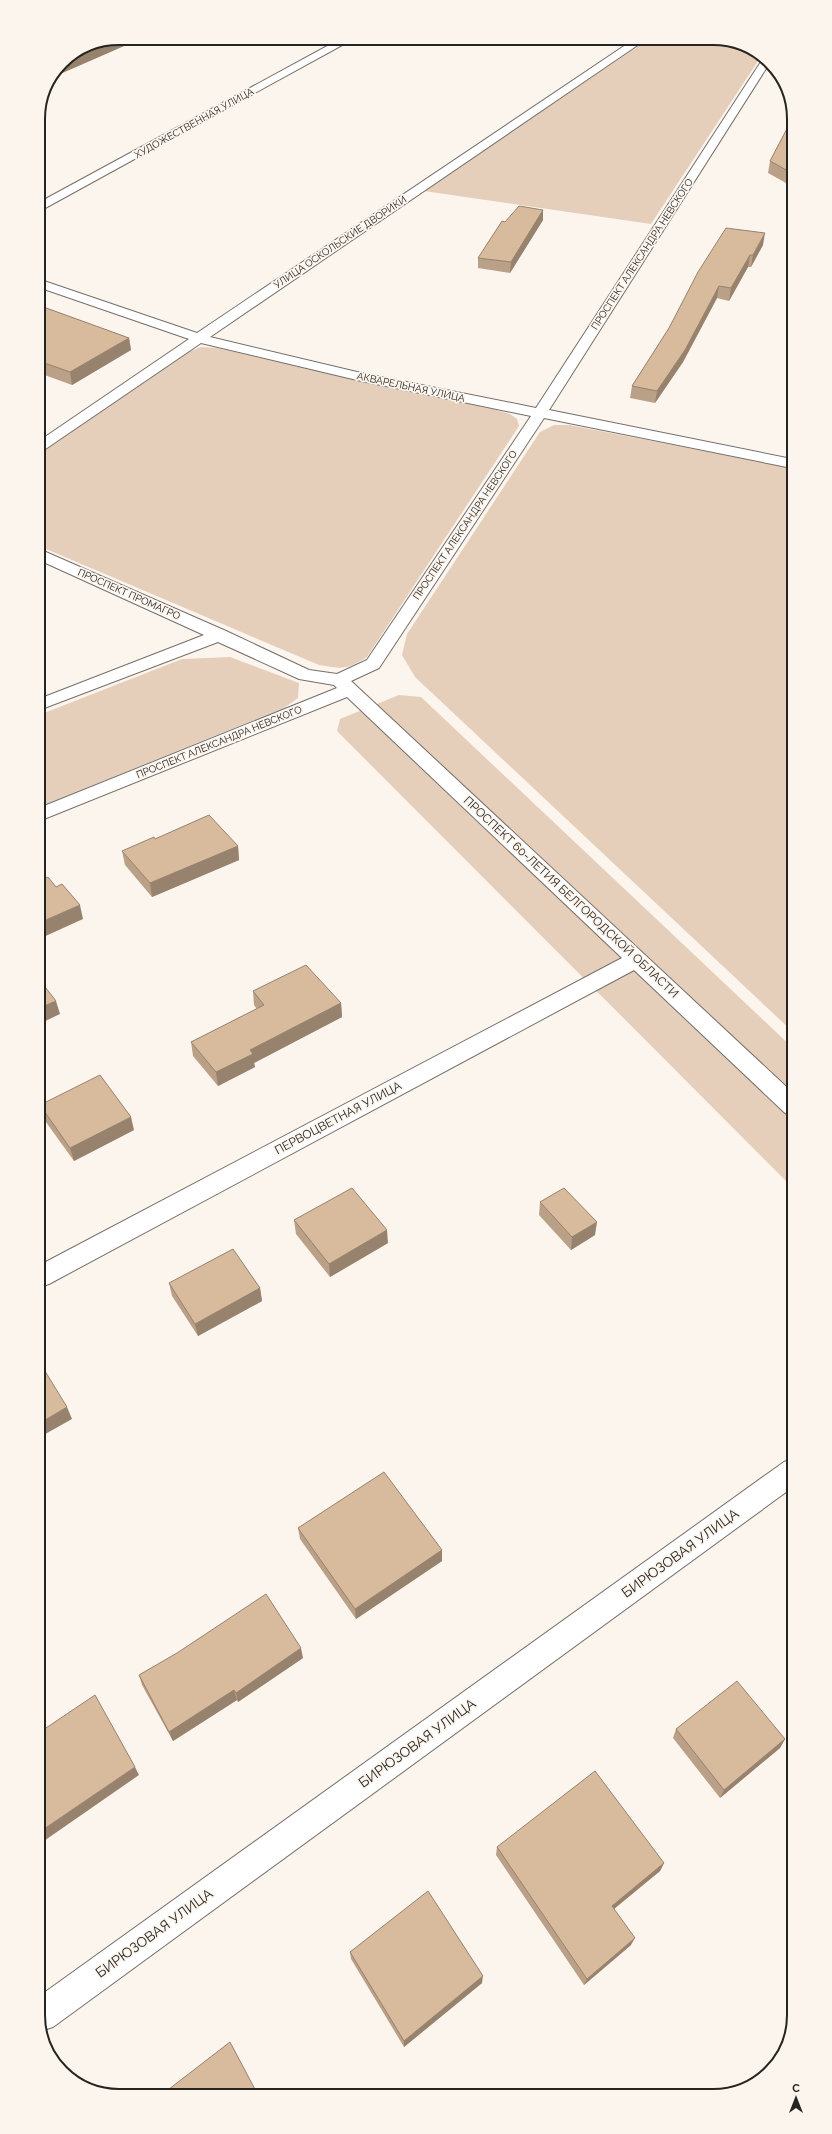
<svg xmlns="http://www.w3.org/2000/svg" width="832" height="2134" viewBox="0 0 832 2134" font-family="Raleway,sans-serif">
  <style>
    .green { fill: #e5cfba }
    .lines { fill: none; stroke-linecap: round; stroke-linejoin: round }
    .minor-casing { stroke: #756f69; stroke-width: 2 }
    .minor { fill: #fff; fill-rule: evenodd }
    .wall { fill: #baa087 }
    .shaded-wall { fill: #97826e }
    .building { fill: #d8ba9d; stroke: #97826e }
    .labels { text-anchor: middle; dominant-baseline: central; stroke-width: 3.5; stroke-linejoin: round; paint-order: stroke }
    .far-street-label { font-size: 10px; fill: #262421; stroke: #fcf5ee }
    .street-label { font-size: 12px; fill: #262421; stroke: #fcf5ee }
    .near-street-label { font-size: 14px; fill: #262421; stroke: #fcf5ee }
    .rim { fill: none; stroke: #262421; stroke-width: 2 }
  </style>
  <rect width="100%" height="100%" fill="#fcf5ee"/>
  <path class="green" d="M650,38H718L762,55L651,224L424,191Z
    M201,347L217,348L493,409L510,414L517,419L519,426L367,657C347,670 342,669 319,665L39,546V452L188,352Z
    M554,425H569L792,468L793,1032L415,677L402,655L407,634L540,432Z
    M230,657L299,683L298,698L284,708L39,807V715L182,659Z
    M399,695L421,697L793,1048V1188L337,731L340,719Z"/>
  <g class="lines">
    <g class="minor-casing">
      <path id="minor" d="M342,38H355L38,212V203Z
        M636,38H648L210,337L357,372L536,408L764,57L769,64L549,410L792,459V468L544,418L379,668L351,681L793,1093V1116L785,1113L634,970L49,1284L40,1287V1265L622,958L347,697L39,821V808L337,688L334,685L299,679L218,642L39,710V699L204,635L39,560V549L226,631L309,670L337,674L367,660L531,416L357,380L201,343L44,450L39,451V441L189,339L38,287V279L197,333Z
        M793,1459V1487L53,2027L41,2031V1995L784,1462Z"/>
    </g>
    <use href="#minor" class="minor"/>
  </g>
  <path class="wall" d="M791,121V174L786,183L768,173L770,161Z
    M543,210V220L510,273L478,268V258L505,222Z
    M726,228L763,245L751,267H748L729,301L717,298L683,362L655,403L630,398L632,386L669,328Z
    M38,305L129,338L131,350L72,385L39,373Z
    M155,839L238,846L239,860L152,897L125,865L122,851Z
    M253,991L341,1003L342,1017L254,1063L255,1067L218,1086L193,1056L191,1042L257,1009L254,1005Z
    M40,1105L134,1130L74,1161L43,1118Z
    M540,1202L595,1235L571,1250L539,1215Z
    M294,1220L388,1243L330,1277L296,1234Z
    M169,1283L260,1288L262,1301L198,1336L172,1296Z
    M298,1528L442,1550V1561L356,1619L300,1539Z
    M303,1658L238,1702L237,1700L173,1741L142,1685L139,1675Z
    M676,1729L785,1739L780,1748L720,1798L673,1738Z
    M497,1847L664,1863L660,1871L614,1909L631,1945L584,1985L496,1855Z
    M350,1952L482,1983L404,2047L351,1959Z"/>
  <path class="shaded-wall" d="M119,38H138V40L51,78L62,62L64,60L113,39Z
    M791,165V174L786,183L788,171Z
    M543,210V220L510,273L511,262Z
    M765,233L763,245L751,267L753,255Z
    M750,255L748,267L729,301L731,288Z
    M719,286L717,298L683,362L655,403L657,391Z
    M129,338L131,350L72,385L70,372Z
    M238,846L239,860L152,897L150,883Z
    M80,905L83,919L39,939V923Z
    M56,1001L60,1014L39,1024V1008Z
    M341,1003L342,1017L254,1063L255,1067L218,1086L216,1072L250,1050Z
    M131,1117L134,1130L74,1161L70,1148Z
    M597,1222L595,1235L571,1250L572,1237Z
    M387,1230L388,1243L330,1277L329,1264Z
    M260,1288L262,1301L198,1336L195,1324Z
    M67,1407L72,1419L40,1437V1423Z
    M442,1550V1561L356,1619L355,1609Z
    M301,1648L303,1658L238,1702L236,1693Z
    M234,1690L237,1700L173,1741L169,1732Z
    M785,1739L780,1748L720,1798L724,1790Z
    M135,1767L139,1775L41,1843V1831Z
    M664,1863L660,1871L609,1913L612,1906Z
    M635,1938L631,1945L584,1985L587,1979Z
    M483,1976L482,1983L404,2047V2041Z"/>
  <path class="building" d="M113,39L64,60L88,44Z
    M791,121V165L788,171L770,161Z
    M519,206L543,210L511,262L478,258L502,221L505,222Z
    M726,228L765,233L753,255H750L731,288L719,286L685,350L657,391L632,386L669,328L698,272Z
    M38,305L129,338L70,372L39,361Z
    M209,815L238,846L150,883L122,851L154,837L155,839Z
    M48,877L56,887L62,884L80,905L39,923V881Z
    M306,965L341,1003L250,1050L253,1054L216,1072L191,1042L264,1005L253,991Z
    M39,979L56,1001L39,1008Z
    M100,1075L131,1117L70,1148L40,1105Z
    M352,1188L387,1230L329,1264L294,1220Z
    M564,1188L597,1222L572,1237L540,1202Z
    M233,1249L260,1288L195,1324L169,1283Z
    M40,1363L67,1407L40,1423Z
    M384,1472L442,1550L355,1609L298,1528Z
    M266,1594L301,1648L236,1693L234,1690L169,1732L139,1675L177,1653Z
    M737,1681L785,1739L724,1790L676,1729Z
    M95,1695L135,1767L41,1831L40,1732Z
    M595,1771L664,1863L612,1906L635,1938L587,1979L497,1847Z
    M428,1891L483,1976L404,2041L350,1952Z
    M230,2042L258,2095L160,2096Z"/>
  <g class="labels">
    <g class="far-street-label">
      <text transform="translate(194 123) rotate(-29)">ХУДОЖЕСТВЕННАЯ УЛИЦА</text>
      <text transform="translate(340 242) rotate(-34)">УЛИЦА ОСКОЛЬСКИЕ ДВОРИКИ</text>
      <text transform="translate(642 254) rotate(-57)">ПРОСПЕКТ АЛЕКСАНДРА НЕВСКОГО</text>
      <text transform="translate(411 387) rotate(12)">АКВАРЕЛЬНАЯ УЛИЦА</text>
      <text transform="translate(465 525) rotate(-56)">ПРОСПЕКТ АЛЕКСАНДРА НЕВСКОГО</text>
      <text transform="translate(129 594) rotate(24)">ПРОСПЕКТ ПРОМАГРО</text>
      <text transform="translate(219 742) rotate(-22)">ПРОСПЕКТ АЛЕКСАНДРА НЕВСКОГО</text>
    </g>
    <g class="street-label">
      <text transform="translate(571 897) rotate(43)">ПРОСПЕКТ 60-ЛЕТИЯ БЕЛГОРОДСКОЙ ОБЛАСТИ</text>
      <text transform="translate(338 1118) rotate(-28)">ПЕРВОЦВЕТНАЯ УЛИЦА</text>
    </g>
    <g class="near-street-label">
      <text transform="translate(680 1553) rotate(-36)">БИРЮЗОВАЯ УЛИЦА</text>
      <text transform="translate(417 1743) rotate(-36)">БИРЮЗОВАЯ УЛИЦА</text>
      <text transform="translate(154 1933) rotate(-36)">БИРЮЗОВАЯ УЛИЦА</text>
    </g>
  </g>
  <path d="M0 0H832V2134H0ZM119 45H713A74 74 0 0 1 787 119V2015A74 74 0 0 1 713 2089H119A74 74 0 0 1 45 2015V119A74 74 0 0 1 119 45Z" fill="#fcf5ee" fill-rule="evenodd"/>
  <path class="rim" d="M119 45H713A74 74 0 0 1 787 119V2015A74 74 0 0 1 713 2089H119A74 74 0 0 1 45 2015V119A74 74 0 0 1 119 45Z"/>
  <g transform="translate(796 2098)" stroke="#fcf5ee" stroke-width="3" paint-order="stroke">
  <path d="M0-3L7 15L0 10L-7 15Z" fill="#262421"/>
  <text y="-6" font-size="11" font-weight="bold" text-anchor="middle" fill="#262421">С</text>
  </g>
</svg>
